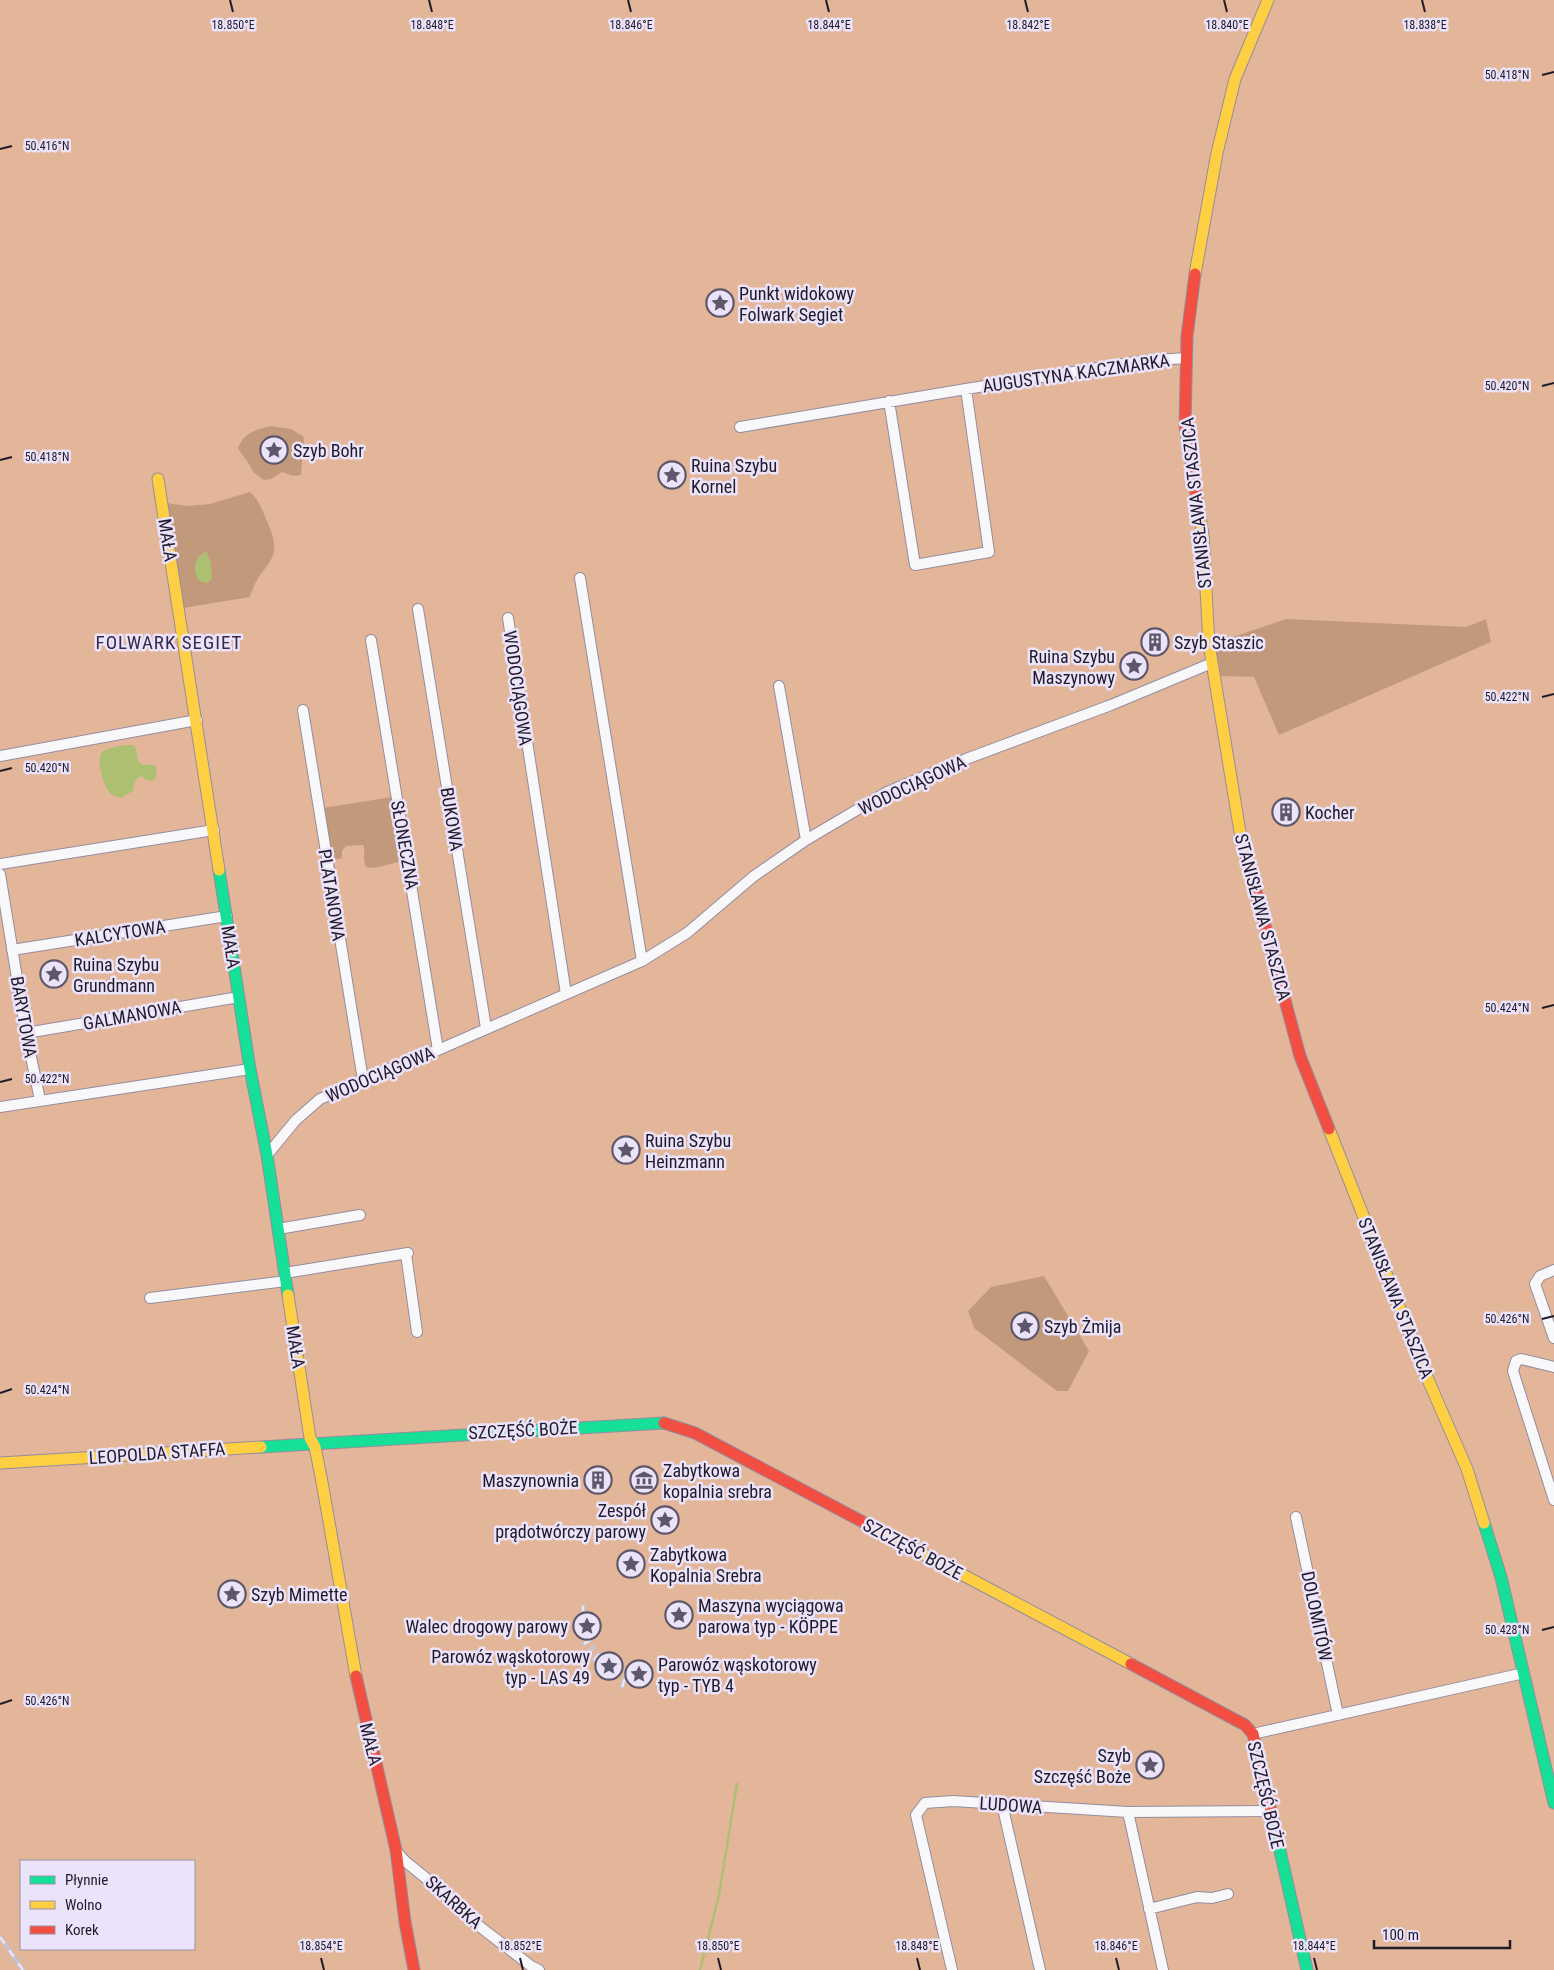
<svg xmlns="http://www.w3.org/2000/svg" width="1554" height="1970" viewBox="0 0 1554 1970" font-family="'Roboto Condensed',sans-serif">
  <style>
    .green { fill: #e3b699; fill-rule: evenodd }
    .forest { fill: #c3997c; fill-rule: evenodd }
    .water { fill: #adc072 }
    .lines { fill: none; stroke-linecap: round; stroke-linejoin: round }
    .stream { stroke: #adc072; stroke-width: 2.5 }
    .street-casing { stroke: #948d9e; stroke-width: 12 }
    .fast-casing { stroke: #948d9e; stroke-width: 13 }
    .slow-casing { stroke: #948d9e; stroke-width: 13 }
    .jam-casing { stroke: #948d9e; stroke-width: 13 }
    .street { stroke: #f8f7fa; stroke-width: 10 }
    .fast { stroke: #16e098; stroke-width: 11 }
    .slow { stroke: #ffcf43; stroke-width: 11 }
    .jam { stroke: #f24e42; stroke-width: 11 }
    .rail-casing { stroke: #c6c3ca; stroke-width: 4.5 }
    .rail { stroke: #ebe3f9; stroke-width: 2.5; stroke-dasharray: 8; stroke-linecap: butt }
    .ticks { fill: none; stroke: #201a2a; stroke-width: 2 }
    .labels { text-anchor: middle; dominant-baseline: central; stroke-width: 5; stroke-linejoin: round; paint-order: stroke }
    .poi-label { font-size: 18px; fill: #201a2a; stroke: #ebe3f9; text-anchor: start }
    .street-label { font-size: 18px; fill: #201a2a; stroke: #ebe3f9 }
    .neighbourhood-label { font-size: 19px; letter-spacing: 1px; fill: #37294b; stroke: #ebe3f9 }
    .ticks-label { font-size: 12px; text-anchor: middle; fill: #201a2a; stroke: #ebe3f9; stroke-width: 5; stroke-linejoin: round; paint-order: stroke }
  </style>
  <rect width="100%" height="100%" fill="#d0c8de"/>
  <path class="green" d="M0,0H1554V1970H0ZM21,1861H194V1949H21Z"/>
  <path class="forest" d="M270,426L291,429L303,436L304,440L301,475L293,476L282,472L271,479L264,480L253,472C250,463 243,457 238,448C244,433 255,430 270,426Z
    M250,492C258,499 262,509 266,519C288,565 260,560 250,597L183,608L166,503L188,506L210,504ZM207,551L196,576C196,563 194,558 207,551Z
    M1286,619L1466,627L1486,619L1491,642L1279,735L1254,677L1221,676L1215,643Z
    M392,797L403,861L374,868L366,867C362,858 366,851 363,845L346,846L342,851V858L332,860L323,808Z
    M1044,1276L1089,1351L1068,1391H1057L974,1328L968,1311L991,1287Z"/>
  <path class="water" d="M206,551L211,563L212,579L207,583L199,581C191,567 195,559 206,551Z
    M123,745H133L136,749L138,761L143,765H155L157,771L155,779L152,781L146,780L142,776C133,780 135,782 133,791L121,798C117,797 113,796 110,793C104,787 96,762 101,754C104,748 117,747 123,745Z"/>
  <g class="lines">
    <path class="stream" d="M700,1970L719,1895L737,1784"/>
    <g class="street-casing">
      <path id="street" d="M889,401L915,565L989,552L966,389
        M740,427L966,389L1142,361L1186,358
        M580,578L642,961
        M418,609L486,1028
        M508,618L566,994
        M371,640L438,1050
        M779,686L806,840
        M303,710L363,1080
        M0,756L197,720
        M0,864L214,830
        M0,874L26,1033L40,1100
        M12,950L227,916
        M26,1033L239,997
        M0,1107L250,1069
        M267,1155L296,1120L320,1099L379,1073L438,1050L642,961L687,933L754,876L806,840L887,792L966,759L1111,705L1212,663
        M278,1229L360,1215
        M406,1254L417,1332
        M1554,1270L1540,1276L1535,1284L1554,1338
        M285,1273L408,1253
        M150,1298L286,1281
        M1554,1367L1521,1359L1516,1361L1513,1371L1554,1500
        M1296,1517L1338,1715
        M1253,1734L1524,1673
        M1002,1804L1040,1970
        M1128,1812L1163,1970
        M396,1851L406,1862L443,1892L479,1926L531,1966L539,1970
        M1149,1909L1197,1897L1212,1898L1228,1894
        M952,1970L916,1815L925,1803L953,1801L1128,1812L1270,1811"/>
    </g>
    <g class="fast-casing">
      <path id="fast" d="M219,870L250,1069L267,1155L288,1295
        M261,1447L664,1423
        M1484,1523L1501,1577L1554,1803
        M1271,1811L1307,1970"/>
    </g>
    <g class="slow-casing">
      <path id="slow" d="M1195,274L1217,153L1235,79L1268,0
        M158,479L219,870
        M1200,518L1203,535L1209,644L1240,832L1249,866
        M1329,1129L1429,1382L1467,1469L1484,1523
        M288,1295L310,1438L315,1447L322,1482L356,1676
        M0,1463L261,1447
        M863,1522L1131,1664"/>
    </g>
    <g class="jam-casing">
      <path id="jam" d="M1195,274L1187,336L1185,426L1200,518
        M1249,866L1300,1056L1329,1129
        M664,1423L695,1433L863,1522
        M1131,1664L1245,1725L1253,1734L1271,1811
        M356,1676L396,1850L405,1922L414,1970"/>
    </g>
    <use href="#street" class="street"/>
    <use href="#fast" class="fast"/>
    <use href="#slow" class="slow"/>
    <use href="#jam" class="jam"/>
    <g class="rail-casing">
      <path id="rail" d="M583,1606V1611
        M584,1644L591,1639
        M584,1656L594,1647
        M594,1660L599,1654
        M596,1671L605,1658
        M604,1676L611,1662
        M613,1676L617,1666
        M638,1680L641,1669
        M622,1687L628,1668
        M0,1937L23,1970"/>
    </g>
    <use href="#rail" class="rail"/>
  </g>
  <path class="ticks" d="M230,0L233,12M429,0L432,12M628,0L631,12M826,0L829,12M1025,0L1028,12M1224,0L1227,12M1422,0L1425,12M1542,75L1554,72M0,149L12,146M1542,386L1554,383M0,460L12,457M1542,697L1554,694M0,771L12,768M1542,1008L1554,1005M0,1082L12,1079M1542,1319L1554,1316M0,1393L12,1389M1542,1630L1554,1627M0,1704L12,1700M321,1958L324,1970M520,1958L523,1970M718,1958L721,1970M917,1958L920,1970M1116,1958L1119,1970M1314,1958L1317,1970"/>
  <defs>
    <g id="sight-ring" transform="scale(1.4375)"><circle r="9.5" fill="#ebe3f9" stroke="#5e5769" stroke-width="1.5"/><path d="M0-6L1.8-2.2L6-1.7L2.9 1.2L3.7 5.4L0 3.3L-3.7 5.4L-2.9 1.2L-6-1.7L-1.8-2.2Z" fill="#5e5769"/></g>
    <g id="building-ring" transform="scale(1.4375)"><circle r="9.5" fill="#ebe3f9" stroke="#5e5769" stroke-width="1.5"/><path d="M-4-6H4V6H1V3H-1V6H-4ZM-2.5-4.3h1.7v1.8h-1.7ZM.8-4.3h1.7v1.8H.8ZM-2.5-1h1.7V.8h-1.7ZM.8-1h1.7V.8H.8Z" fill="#5e5769"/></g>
    <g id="museum-ring" transform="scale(1.4375)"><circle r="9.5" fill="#ebe3f9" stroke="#5e5769" stroke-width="1.5"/><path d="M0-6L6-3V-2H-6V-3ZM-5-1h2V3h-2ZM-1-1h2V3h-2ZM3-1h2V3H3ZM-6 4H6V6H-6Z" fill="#5e5769"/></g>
  </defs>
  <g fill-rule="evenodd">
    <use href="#sight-ring" x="720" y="303"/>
    <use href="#sight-ring" x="274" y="450"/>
    <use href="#sight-ring" x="672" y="475"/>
    <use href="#building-ring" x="1155" y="642"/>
    <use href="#sight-ring" x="1134" y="666"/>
    <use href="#building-ring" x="1286" y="812"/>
    <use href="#sight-ring" x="54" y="974"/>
    <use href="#sight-ring" x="626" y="1150"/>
    <use href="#sight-ring" x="1025" y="1326"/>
    <use href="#building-ring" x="598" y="1480"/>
    <use href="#museum-ring" x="644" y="1480"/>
    <use href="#sight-ring" x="665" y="1520"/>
    <use href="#sight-ring" x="631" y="1564"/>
    <use href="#sight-ring" x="232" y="1594"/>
    <use href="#sight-ring" x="679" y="1615"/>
    <use href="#sight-ring" x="587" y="1626"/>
    <use href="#sight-ring" x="609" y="1666"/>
    <use href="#sight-ring" x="639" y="1674"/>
    <use href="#sight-ring" x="1150" y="1765"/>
  </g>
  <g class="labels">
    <g class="poi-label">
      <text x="739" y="293">Punkt widokowy<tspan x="739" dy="21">Folwark Segiet</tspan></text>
      <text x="293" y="450">Szyb Bohr</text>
      <text x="691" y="465">Ruina Szybu<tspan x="691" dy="21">Kornel</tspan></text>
      <text x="1174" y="642">Szyb Staszic</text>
      <text x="1115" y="656" text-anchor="end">Ruina Szybu<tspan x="1115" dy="21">Maszynowy</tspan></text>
      <text x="1305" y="812">Kocher</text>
      <text x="73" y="964">Ruina Szybu<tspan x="73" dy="21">Grundmann</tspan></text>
      <text x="645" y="1140">Ruina Szybu<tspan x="645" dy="21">Heinzmann</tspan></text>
      <text x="1044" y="1326">Szyb Żmija</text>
      <text x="663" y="1470">Zabytkowa<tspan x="663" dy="21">kopalnia srebra</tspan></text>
      <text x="579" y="1480" text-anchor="end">Maszynownia</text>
      <text x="646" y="1510" text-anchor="end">Zespół<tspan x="646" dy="21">prądotwórczy parowy</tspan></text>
      <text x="650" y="1554">Zabytkowa<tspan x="650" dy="21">Kopalnia Srebra</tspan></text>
      <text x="251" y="1594">Szyb Mimette</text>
      <text x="698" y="1605">Maszyna wyciągowa<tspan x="698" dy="21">parowa typ - KÖPPE</tspan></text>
      <text x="568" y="1626" text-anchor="end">Walec drogowy parowy</text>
      <text x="590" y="1656" text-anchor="end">Parowóz wąskotorowy<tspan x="590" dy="21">typ - LAS 49</tspan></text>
      <text x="658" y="1664">Parowóz wąskotorowy<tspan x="658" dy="21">typ - TYB 4</tspan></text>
      <text x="1131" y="1755" text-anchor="end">Szyb<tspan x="1131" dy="21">Szczęść Boże</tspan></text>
    </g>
    <g class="street-label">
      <text transform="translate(1076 373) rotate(-8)">AUGUSTYNA KACZMARKA</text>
      <text transform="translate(1196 503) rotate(-96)">STANISŁAWA STASZICA</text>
      <text transform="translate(168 540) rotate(81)">MAŁA</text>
      <text transform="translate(518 688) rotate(82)">WODOCIĄGOWA</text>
      <text transform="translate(912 785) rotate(-25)">WODOCIĄGOWA</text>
      <text transform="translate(452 819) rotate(81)">BUKOWA</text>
      <text transform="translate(405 845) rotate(80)">SŁONECZNA</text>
      <text transform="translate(332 895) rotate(81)">PLATANOWA</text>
      <text transform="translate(1263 917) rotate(75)">STANISŁAWA STASZICA</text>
      <text transform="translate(120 933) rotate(-9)">KALCYTOWA</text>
      <text transform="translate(231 947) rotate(81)">MAŁA</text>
      <text transform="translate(132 1015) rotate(-10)">GALMANOWA</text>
      <text transform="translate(24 1017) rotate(80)">BARYTOWA</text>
      <text transform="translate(380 1074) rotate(-23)">WODOCIĄGOWA</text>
      <text transform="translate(1396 1298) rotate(68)">STANISŁAWA STASZICA</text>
      <text transform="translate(296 1347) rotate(81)">MAŁA</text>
      <text transform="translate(523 1430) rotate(-3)">SZCZĘŚĆ BOŻE</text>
      <text transform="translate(157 1453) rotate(-4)">LEOPOLDA STAFFA</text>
      <text transform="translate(913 1549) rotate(28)">SZCZĘŚĆ BOŻE</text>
      <text transform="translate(1317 1616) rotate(78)">DOLOMITÓW</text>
      <text transform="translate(371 1744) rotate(76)">MAŁA</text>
      <text transform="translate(1266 1795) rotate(77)">SZCZĘŚĆ BOŻE</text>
      <text transform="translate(1011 1805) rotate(4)">LUDOWA</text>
      <text transform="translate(454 1902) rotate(42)">SKARBKA</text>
    </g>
    <g class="neighbourhood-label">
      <text x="169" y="642">FOLWARK SEGIET</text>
    </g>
  </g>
  <g class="ticks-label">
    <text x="233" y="29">18.850°E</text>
    <text x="432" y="29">18.848°E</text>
    <text x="631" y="29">18.846°E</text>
    <text x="829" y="29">18.844°E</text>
    <text x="1028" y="29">18.842°E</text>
    <text x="1227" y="29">18.840°E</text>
    <text x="1425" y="29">18.838°E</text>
    <text x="1507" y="79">50.418°N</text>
    <text x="47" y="150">50.416°N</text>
    <text x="1507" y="390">50.420°N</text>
    <text x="47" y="461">50.418°N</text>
    <text x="1507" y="701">50.422°N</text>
    <text x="47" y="772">50.420°N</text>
    <text x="1507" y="1012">50.424°N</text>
    <text x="47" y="1083">50.422°N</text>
    <text x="1507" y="1323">50.426°N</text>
    <text x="47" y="1394">50.424°N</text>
    <text x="1507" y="1634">50.428°N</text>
    <text x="47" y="1705">50.426°N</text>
    <text x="321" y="1950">18.854°E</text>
    <text x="520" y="1950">18.852°E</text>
    <text x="718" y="1950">18.850°E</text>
    <text x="917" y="1950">18.848°E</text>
    <text x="1116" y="1950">18.846°E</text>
    <text x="1314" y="1950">18.844°E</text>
  </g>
  <rect x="20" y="1860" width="175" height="90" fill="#ebe3f9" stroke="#9a93a6"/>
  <rect x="30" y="1876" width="25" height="8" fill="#16e098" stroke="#9a93a6"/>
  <text x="65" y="1885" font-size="15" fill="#201a2a">Płynnie</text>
  <rect x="30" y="1901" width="25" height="8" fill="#ffcf43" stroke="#9a93a6"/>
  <text x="65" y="1910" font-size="15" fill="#201a2a">Wolno</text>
  <rect x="30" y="1926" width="25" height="8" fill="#f24e42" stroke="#9a93a6"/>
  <text x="65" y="1935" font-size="15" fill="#201a2a">Korek</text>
  <path d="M1374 1940v8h136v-8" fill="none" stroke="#201a2a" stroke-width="2.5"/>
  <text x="1382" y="1940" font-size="15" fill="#201a2a" stroke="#ebe3f9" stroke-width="4" paint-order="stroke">100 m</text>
</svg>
